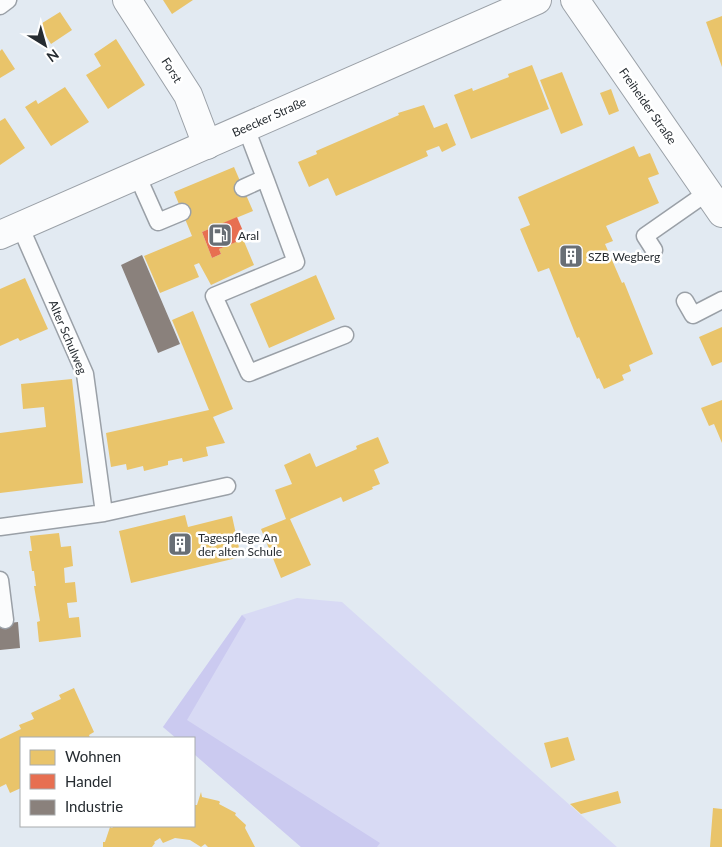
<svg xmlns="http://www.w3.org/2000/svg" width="722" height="847" viewBox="0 0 722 847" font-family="Lato,sans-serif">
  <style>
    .green { fill: #d8daf4 }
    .forest { fill: #cbcaf0 }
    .homes { fill: #e9c46a }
    .shops { fill: #e76f51 }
    .industry { fill: #8a817c }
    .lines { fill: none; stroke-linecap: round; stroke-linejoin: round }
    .lane-casing { stroke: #9aa0a7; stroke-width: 19 }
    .street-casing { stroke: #9aa0a7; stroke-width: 30 }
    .secondary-casing { stroke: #9aa0a7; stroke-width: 30 }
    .lane { stroke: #fbfcfd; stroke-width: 16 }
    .street { stroke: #fbfcfd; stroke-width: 28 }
    .secondary { stroke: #fbfcfd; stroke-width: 28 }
    .labels { text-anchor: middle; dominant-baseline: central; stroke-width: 5; stroke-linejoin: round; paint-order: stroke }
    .street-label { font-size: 12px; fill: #262c31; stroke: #fff }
    .poi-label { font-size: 12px; fill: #262c31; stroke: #fff; text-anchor: start }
  </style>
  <rect width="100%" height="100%" fill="#e2eaf2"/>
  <path class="green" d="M297,598L342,602L617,847H301L194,754V738H176L163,727L242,615Z"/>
  <path class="forest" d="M242,615L246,619L187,720L380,843L377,847H301L194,754V738H176L163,727Z"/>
  <path class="homes" d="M163,0H193L172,14Z
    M60,12L72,30L51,44L39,25Z
    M722,16V67L706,22Z
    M116,39L145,85L108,109L86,75L101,66L94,54Z
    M2,49L15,69L0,78V51Z
    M532,65L549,109L471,139L454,95L472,88L473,91L509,77L508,74Z
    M562,72L583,125L561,134L540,80Z
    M65,87L89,122L51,146L25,107L36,100L38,104Z
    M611,89L619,111L609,115L600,93Z
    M424,105L434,128L447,123L456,145L442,152L439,146L426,151L428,156L336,196L328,178L309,187L298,162L317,154L316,151L399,115L398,113Z
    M5,118L25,148L0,165V121Z
    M634,146L639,157L650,153L659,174L648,178L659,203L606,226L613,241L605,244L622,283L624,282L653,354L629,365L631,371L622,375L624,380L604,389L599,378L597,379L579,337L577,338L549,268L538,272L520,229L530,225L518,197Z
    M234,167L253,211L202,232L212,258L221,254L219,249L243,239L254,265L211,285L199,263L194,265L199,277L160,293L144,256L192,236L174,192Z
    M316,275L335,319L269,348L250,304Z
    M25,278L48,329L20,341L18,338L0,346V289Z
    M193,311L233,409L213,417L225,443L206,447L208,456L183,462L182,458L168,461V465L144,471L143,466L127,470L126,464L111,467L106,433L209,410L172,320Z
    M722,327V362L712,366L699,337Z
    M72,379L83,483L0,493V433L46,427L44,407L23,409L21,384Z
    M722,400V443L714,424L709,426L701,408Z
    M378,437L389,463L374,470L380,484L372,487L373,489L343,502L341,497L290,519L311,565L281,578L261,529L286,519L275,490L292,484L284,465L310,453L316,467L357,449L356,446Z
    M185,515L188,527L232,516L241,557L131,583L119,531Z
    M59,533L61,547L71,546L73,566L64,568L65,583L75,582L77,602L67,603L69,618L79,617L81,637L39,642L37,622L40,621L34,586H36L34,571H32L29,551H32L30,536Z
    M74,688L94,732L89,735L90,738H21V788L10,793L6,784L0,787V739L21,729L19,725L34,719L31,713L61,699L59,695Z
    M568,737L575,760L551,768L544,743Z
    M618,791L621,803L581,814L570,804Z
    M201,792L202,797L219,801L220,802L219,804L236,813L235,815L246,825L245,828L255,847H208L205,844L201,847L190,840L175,838L163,843L160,838L154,842L155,843L152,847H103V842H105L110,827L112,828L114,826H194V805H197Z
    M713,808L722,809V847H710Z"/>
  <path class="shops" d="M237,217L246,238L219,249L221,254L212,258L202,232Z"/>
  <path class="industry" d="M142,255L180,344L158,353L121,265Z
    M18,622L20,648L0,650V624Z"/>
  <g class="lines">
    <g class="lane-casing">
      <path id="lane" d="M0,6L8,0
        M137,175L158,222L182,212
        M265,178L296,262L214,296L249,373L345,335
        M243,188L265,178L246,128
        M20,226L85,374L104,513
        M654,250L645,236L708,192
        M685,301L693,315L722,300
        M0,527L104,513L227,486
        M0,580L5,620"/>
    </g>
    <g class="street-casing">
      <path id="street" d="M127,0L188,95L207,145
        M575,0L722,213"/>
    </g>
    <g class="secondary-casing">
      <path id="secondary" d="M0,235L537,0"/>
    </g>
    <use href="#lane" class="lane"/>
    <use href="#street" class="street"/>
    <use href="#secondary" class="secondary"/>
  </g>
  <defs>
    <g id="fuel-square" transform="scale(1.25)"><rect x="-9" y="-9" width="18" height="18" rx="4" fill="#686e75" stroke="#fff"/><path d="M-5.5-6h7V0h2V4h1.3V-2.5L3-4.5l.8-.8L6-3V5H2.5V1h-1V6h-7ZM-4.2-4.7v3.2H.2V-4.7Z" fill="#fff"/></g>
    <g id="building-square" transform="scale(1.25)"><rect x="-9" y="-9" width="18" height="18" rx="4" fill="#686e75" stroke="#fff"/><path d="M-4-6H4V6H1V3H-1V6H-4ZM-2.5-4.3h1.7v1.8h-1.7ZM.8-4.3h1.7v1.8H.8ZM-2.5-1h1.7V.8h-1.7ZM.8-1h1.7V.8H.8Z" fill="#fff"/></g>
  </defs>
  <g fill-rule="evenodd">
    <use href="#fuel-square" x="220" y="235"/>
    <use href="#building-square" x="571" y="256"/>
    <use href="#building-square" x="180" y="544"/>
  </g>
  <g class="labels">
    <g class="street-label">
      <text transform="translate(172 70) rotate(58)">Forst</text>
      <text transform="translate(648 106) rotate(55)">Freiheider Straße</text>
      <text transform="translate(269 117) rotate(-24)">Beecker Straße</text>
      <text transform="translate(68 337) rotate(67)">Alter Schulweg</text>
    </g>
    <g class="poi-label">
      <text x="238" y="235">Aral</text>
      <text x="588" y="256">SZB Wegberg</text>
      <text x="198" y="537">Tagespflege An<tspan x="198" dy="14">der alten Schule</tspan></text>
    </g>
  </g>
  <rect x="20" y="737" width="175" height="90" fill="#ffffff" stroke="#a8abad"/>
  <rect x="30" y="750" width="25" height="15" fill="#e9c46a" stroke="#a8abad"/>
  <text x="65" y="762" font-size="15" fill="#262c31">Wohnen</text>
  <rect x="30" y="774" width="25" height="15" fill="#e76f51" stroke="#a8abad"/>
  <text x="65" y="787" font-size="15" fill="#262c31">Handel</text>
  <rect x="30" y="800" width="25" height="15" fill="#8a817c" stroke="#a8abad"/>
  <text x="65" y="812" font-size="15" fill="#262c31">Industrie</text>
  <g transform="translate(45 45) rotate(143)" stroke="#ffffff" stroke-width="4" paint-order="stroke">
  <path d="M0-4L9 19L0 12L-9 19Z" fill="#262c31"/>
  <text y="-8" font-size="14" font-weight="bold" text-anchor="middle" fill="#262c31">N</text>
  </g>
</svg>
